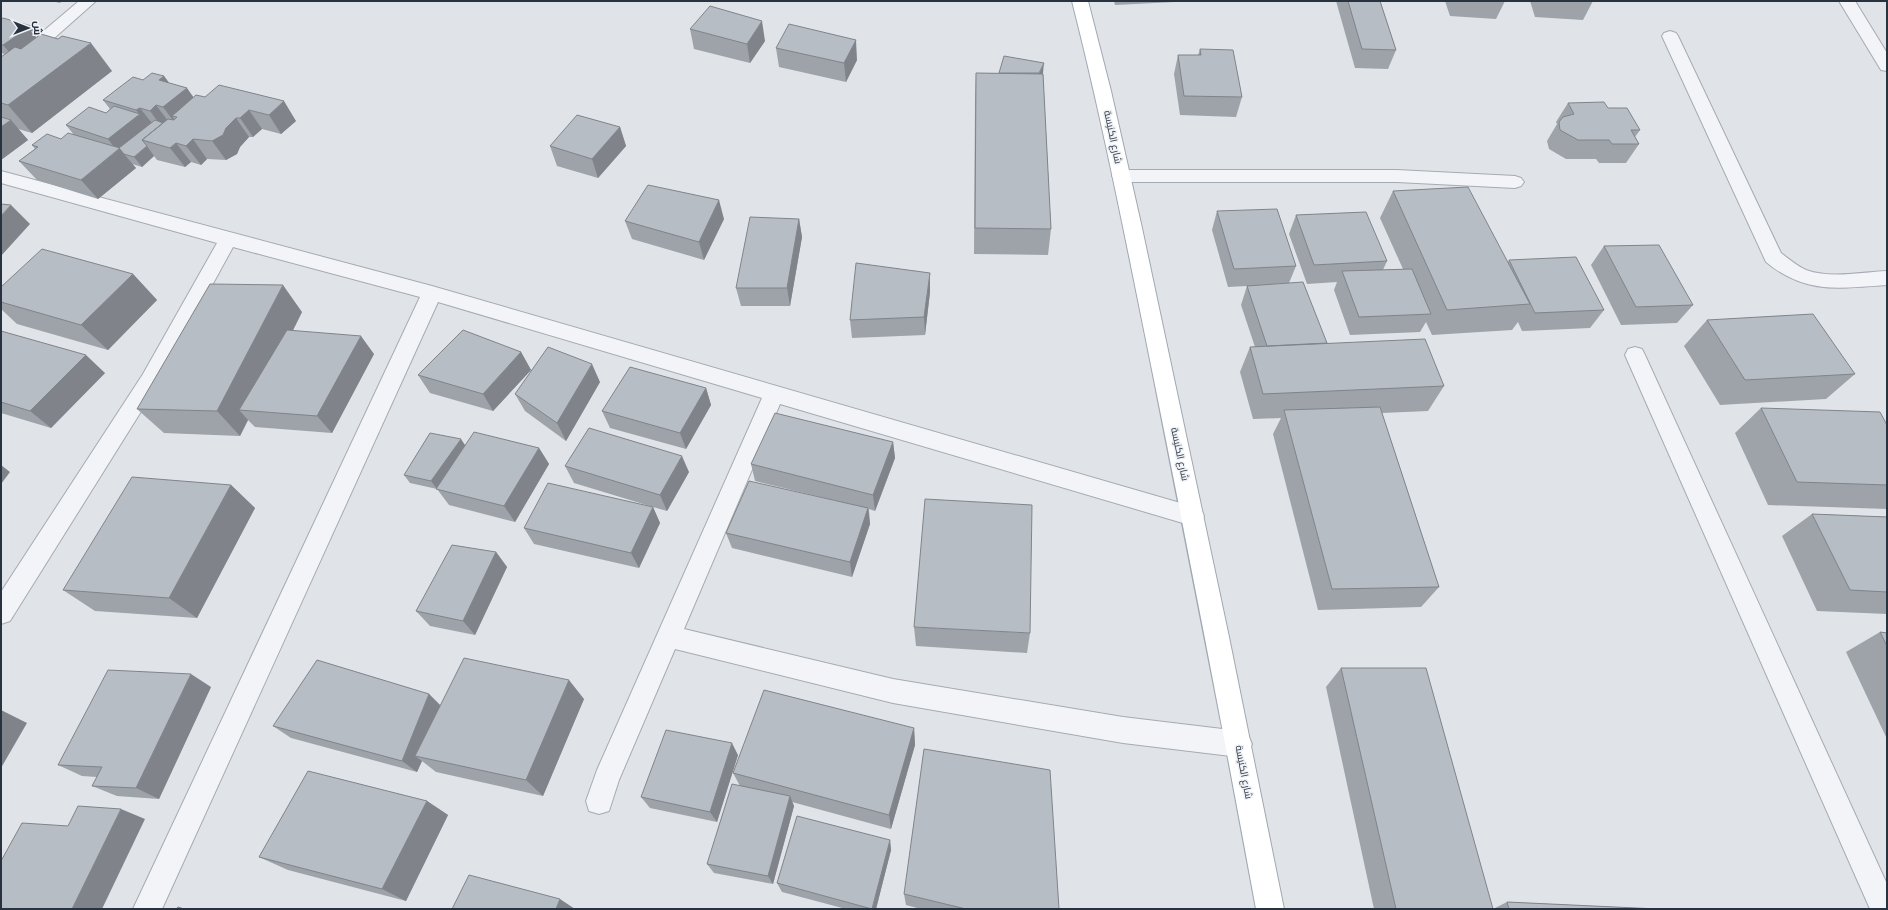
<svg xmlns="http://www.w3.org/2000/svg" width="1888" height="910" viewBox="0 0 1888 910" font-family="'DM Sans',Cairo,sans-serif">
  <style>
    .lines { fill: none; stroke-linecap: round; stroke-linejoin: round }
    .minor-casing { stroke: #a5abb2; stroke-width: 2 }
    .major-casing { stroke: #a0a8b4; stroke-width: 2 }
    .minor { fill: #f3f4f7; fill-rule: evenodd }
    .major { fill: #fff; fill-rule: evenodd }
    .wall { fill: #9da3a9 }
    .shaded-wall { fill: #80848a }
    .building { fill: #b7bdc5; stroke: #80848a }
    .labels { text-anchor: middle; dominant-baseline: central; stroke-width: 3; stroke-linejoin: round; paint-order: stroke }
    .street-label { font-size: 10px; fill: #29323f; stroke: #eff2f6 }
  </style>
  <rect width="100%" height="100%" fill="#e0e4e8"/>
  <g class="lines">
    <g class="minor-casing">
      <path id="minor" d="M79,1H96L7,80L1,81V67Z
        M1839,1H1855L1887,53V71L1881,70Z
        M1670,31L1676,33L1678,36L1781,253C1789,259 1797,266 1806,270C1831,279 1862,272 1887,271V285C1839,288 1806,295 1766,262L1662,36L1664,33Z
        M1121,170H1397L1515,176L1521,178L1524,182L1521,186L1515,188L1397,182H1121L1115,180L1112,176L1115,172Z
        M1,171L432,286L1201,509L1204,516L1201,523L1193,526L780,404L684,629L893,679L1123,717L1239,731L1248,735L1252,744L1248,753L1239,757L1123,743L893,703L675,649L619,780L609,811L599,814L589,811L586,801L597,770L762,398L438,302L162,909H133L420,297L233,247L157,386L10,621L1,624V592L143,374L217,243L1,183Z
        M1635,347L1642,349L1645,355L1887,884V909H1870L1625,355L1628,349Z"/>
    </g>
    <g class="major-casing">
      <path id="major" d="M1072,1H1088L1111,91L1142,228L1229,637L1284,909H1256C1223,729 1188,549 1152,370C1127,246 1103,123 1072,1Z"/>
    </g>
    <use href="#minor" class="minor"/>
    <use href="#major" class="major"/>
  </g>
  <path class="wall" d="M51,1H62L60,3Z
    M1114,1H1195L1115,5Z
    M1336,1H1380L1396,50L1388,69L1355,68Z
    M1445,1H1505L1496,19L1450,16Z
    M1530,1H1593L1583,20L1535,17Z
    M1,19L31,26L39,36L112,71L32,133L18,129L28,140L1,160V57L5,54L1,53Z
    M690,29L765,41L750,63L694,49Z
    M776,48L857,60L846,82L779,67Z
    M1200,49L1242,97L1236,117L1180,115L1174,74L1178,55H1198Z
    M976,73H1043L1051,229L1048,255L974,254L975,100Z
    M164,76L169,83L193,97L296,121L281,134L262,129L253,137H249L240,147L237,154L226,160L207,159L201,165L191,162L185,167L157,160L154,156L142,167L132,164L136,168L98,199L37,180L19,161L35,149L32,145L61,139L74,135L66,125L106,113L110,109L103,100L143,80Z
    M1568,103L1608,108L1640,130L1635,137L1639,144L1626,163H1599L1596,159H1566L1549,149L1547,141L1557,124L1556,122Z
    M620,127L626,146L598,178L557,166L550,146Z
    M1393,191L1508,262L1509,260L1604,310L1590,328L1522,331L1518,322L1512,330L1432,335L1426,322L1420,332L1350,335L1334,290L1337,282L1307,284L1289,234L1296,215L1387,261L1383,270L1403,269L1380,218Z
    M1217,211L1296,266L1289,283L1327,343L1444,386L1428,411L1382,413L1439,587L1421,607L1318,610L1273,434L1281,418L1253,419L1240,372L1250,347H1255L1241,305L1247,286L1228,287L1212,230Z
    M724,219L704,260L632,239L625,221Z
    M799,219L802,237L790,306H741L736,288Z
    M1604,246L1693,305L1677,323L1621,325L1591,265Z
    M133,274L157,300L108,350L17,324L1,309V287Z
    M930,292L925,335L852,338L850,320Z
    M302,312L293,330L374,354L332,433L255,427L248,420L240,436L164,433L137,409Z
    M1707,320L1855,374L1826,399L1720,405L1684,346Z
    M1,331L105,373L51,428L1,413Z
    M521,352L531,370L493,411L430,393L418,375Z
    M600,382L566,441L525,411L515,394Z
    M706,388L711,405L686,449L610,428L602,411Z
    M1761,408L1887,425V509L1768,505L1735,433Z
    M893,442L895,458L875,511L869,509L870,524L852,577L732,548L726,533L841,502L755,481L751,464Z
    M465,445L539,448L549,464L515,522L449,505L437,489L410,483L404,475Z
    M565,466L689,472L667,511L653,507L660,523L639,568L534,544L524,528L653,507L574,483Z
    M231,485L255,508L197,618L95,611L63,590Z
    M1812,514L1887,517V614L1817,611L1782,536Z
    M496,552L507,567L475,635L430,626L416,611Z
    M914,627L1030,633L1027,653L916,646Z
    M1880,632L1887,633V739L1846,652Z
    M1341,668L1493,909H1374L1326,687Z
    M211,687L159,799L117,796L92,786L97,777L82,776L58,765Z
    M429,694L440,705L584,699L543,796L436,772L422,761L417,772L291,738L273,726Z
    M914,728L915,745L891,829L792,802L794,806L773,884L714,873L707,864L740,786L733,773Z
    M738,755L717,822L650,808L641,797Z
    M427,801L448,815L406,901L288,870L259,857Z
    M890,840L891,850L876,909H846L782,892L777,883Z
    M904,894L1059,909H921L906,905Z
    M1507,902L1658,909H1493Z"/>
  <path class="shaded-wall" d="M762,21L765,41L750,63L747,44Z
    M31,26L39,36L12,55L3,45Z
    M856,40L857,60L846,82L844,63Z
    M91,43L112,71L32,133L8,105Z
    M1044,63L1043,73L1032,97L1033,87Z
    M164,76L178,95L187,88L201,108L177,117L172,116L179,126L178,127L163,107L159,80Z
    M284,101L296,121L281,134L269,115Z
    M156,105L171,125L164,130L150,111Z
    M140,108L155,127L142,140L124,154L136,168L98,199L81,180L117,151L108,139L139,114L136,110Z
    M249,110L262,129L253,137L240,118Z
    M236,118L249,137L240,147L237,154L226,160L212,141Z
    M11,120L28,140L1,160V127Z
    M620,127L626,146L598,178L592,159Z
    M193,139L207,159L201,165L186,146Z
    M176,143L191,162L185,167L170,148Z
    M147,146L154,156L142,167L134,157Z
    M719,200L724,219L704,260L699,242Z
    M11,205L30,224L1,256V216Z
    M799,219L802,237L790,306L787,288Z
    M930,273V292L925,335L924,317Z
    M133,274L157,300L108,350L81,325Z
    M283,285L302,312L253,411L239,410L248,420L240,436L217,411Z
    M361,336L374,354L332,433L317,416Z
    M521,352L531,370L493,411L483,394Z
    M86,355L105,373L51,428L30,411Z
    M592,364L600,382L566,441L557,423Z
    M706,388L711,405L686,449L680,433Z
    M461,439L467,448L437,489L431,481Z
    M893,442L895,458L875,511L873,495Z
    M539,448L549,464L515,522L504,506Z
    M682,456L689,472L667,511L660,495Z
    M1,465L10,472L1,484Z
    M231,485L255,508L197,618L169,598Z
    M653,507L660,523L639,568L631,553Z
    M868,508L870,524L852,577L850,562Z
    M496,552L507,567L475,635L463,621Z
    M191,674L211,687L159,799L136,788Z
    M569,680L584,699L543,796L526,780Z
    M429,694L442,707L415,756L422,761L417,772L402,761Z
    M1,710L27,723L1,768Z
    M914,728L915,745L891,829L889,815Z
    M732,743L738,755L717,822L710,812Z
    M790,796L794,806L773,884L768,876Z
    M427,801L448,815L406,901L382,889Z
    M121,809L145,819L102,909H72Z
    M890,840L891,850L876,909H872Z
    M560,899L575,909H556Z"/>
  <path class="building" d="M1348,1H1380L1396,50L1362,49Z
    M710,6L762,21L747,44L690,29Z
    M3,18L31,26L3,45H1V19Z
    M789,24L856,40L844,63L776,48Z
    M41,34L58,39L62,36L91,43L8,105L1,103V57L15,47L21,49Z
    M1200,49L1233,50L1242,97L1184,96L1178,55H1201Z
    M1004,56L1044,63L1039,73H999Z
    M152,73L164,76L159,80L187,88L163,107L156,105L150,111L140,108L136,110L103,100L133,77L143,80Z
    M976,73L1043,74L1051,229L975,228Z
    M219,85L284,101L269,115L249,110L240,118H236L226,128L223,135L212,141L193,139L186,146L176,143L170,148L142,140L168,119L174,120L177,117L172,116L196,95L205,97Z
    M1604,102L1608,108H1627L1640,130H1631L1639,144H1612L1609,140H1578L1560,130L1559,122L1563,117L1574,114L1568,103Z
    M114,106L140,114L108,139L66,125L89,107L106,113Z
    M577,115L620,127L592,159L550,146Z
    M1,117L11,120L1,127Z
    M155,120L163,123L142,140L147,146L134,157L124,154L119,148Z
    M68,133L120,148L81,180L19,161L38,147L32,145L47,134L61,139Z
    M648,185L719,200L699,242L625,221Z
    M1468,187L1530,304L1447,310L1393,191Z
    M1,204L11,205L1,216Z
    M1277,209L1296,266L1234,269L1217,211Z
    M1366,212L1387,261L1314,265L1296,215Z
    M750,217L799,219L787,288H736Z
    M1659,245L1693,305L1636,307L1604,246Z
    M42,249L133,274L81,325L1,302V287Z
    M1576,257L1604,310L1535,313L1509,260Z
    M856,263L930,273L924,317L850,320Z
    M1412,269L1431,314L1359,317L1342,271Z
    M1303,282L1327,343L1267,346L1247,286Z
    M210,284L283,285L217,411L137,409Z
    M1813,314L1855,374L1745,380L1707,320Z
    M287,330L361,336L317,416L239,410Z
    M463,330L521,352L483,394L418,375Z
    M1,331L86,355L30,411L1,402Z
    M1425,339L1444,386L1263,394L1250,347Z
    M548,347L592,364L557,423L515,394Z
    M630,367L706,388L680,433L602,411Z
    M1380,407L1439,587L1332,589L1284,410Z
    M1761,408L1880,412L1887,425V485L1797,482Z
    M775,413L893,442L873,495L751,464Z
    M589,428L682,456L660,495L565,466Z
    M474,432L539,448L504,506L436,489Z
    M430,433L461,439L431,481L404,475Z
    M132,477L231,485L169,598L63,590Z
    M749,481L868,508L850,562L726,533Z
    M548,483L653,507L631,553L524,528Z
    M925,499L1032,505L1030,633L914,627Z
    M1812,514L1887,517V592L1850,590Z
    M452,545L496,552L463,621L416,611Z
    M1880,632L1887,633V646Z
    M464,658L569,680L526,780L415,756Z
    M317,660L429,694L402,761L273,726Z
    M1341,668H1426L1493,909H1396Z
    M108,670L191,674L136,788L92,786L102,767L58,765Z
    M764,690L914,728L889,815L733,773Z
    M666,730L732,743L710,812L641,797Z
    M924,749L1050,770L1059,909H966L904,894Z
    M308,771L427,801L382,889L259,857Z
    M732,784L790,796L768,876L707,864Z
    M78,806L121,809L72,909H1V861L22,823L68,826Z
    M797,816L890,840L872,909L777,883Z
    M469,875L560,899L556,909H452Z
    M1507,902L1658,909H1509Z
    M178,907L184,909H176Z"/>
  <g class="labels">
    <g class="street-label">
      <text transform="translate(1113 137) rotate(78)">شارع الكنيسة</text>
      <text transform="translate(1180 454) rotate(78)">شارع الكنيسة</text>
      <text transform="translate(1244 772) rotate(79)">شارع الكنيسة</text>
    </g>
  </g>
  <rect width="1888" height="910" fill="none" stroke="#29323f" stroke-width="4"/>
  <g transform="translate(28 28) rotate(90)" stroke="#eff2f6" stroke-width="3" paint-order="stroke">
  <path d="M0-3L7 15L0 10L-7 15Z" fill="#29323f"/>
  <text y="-6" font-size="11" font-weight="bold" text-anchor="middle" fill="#29323f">ش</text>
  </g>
</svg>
